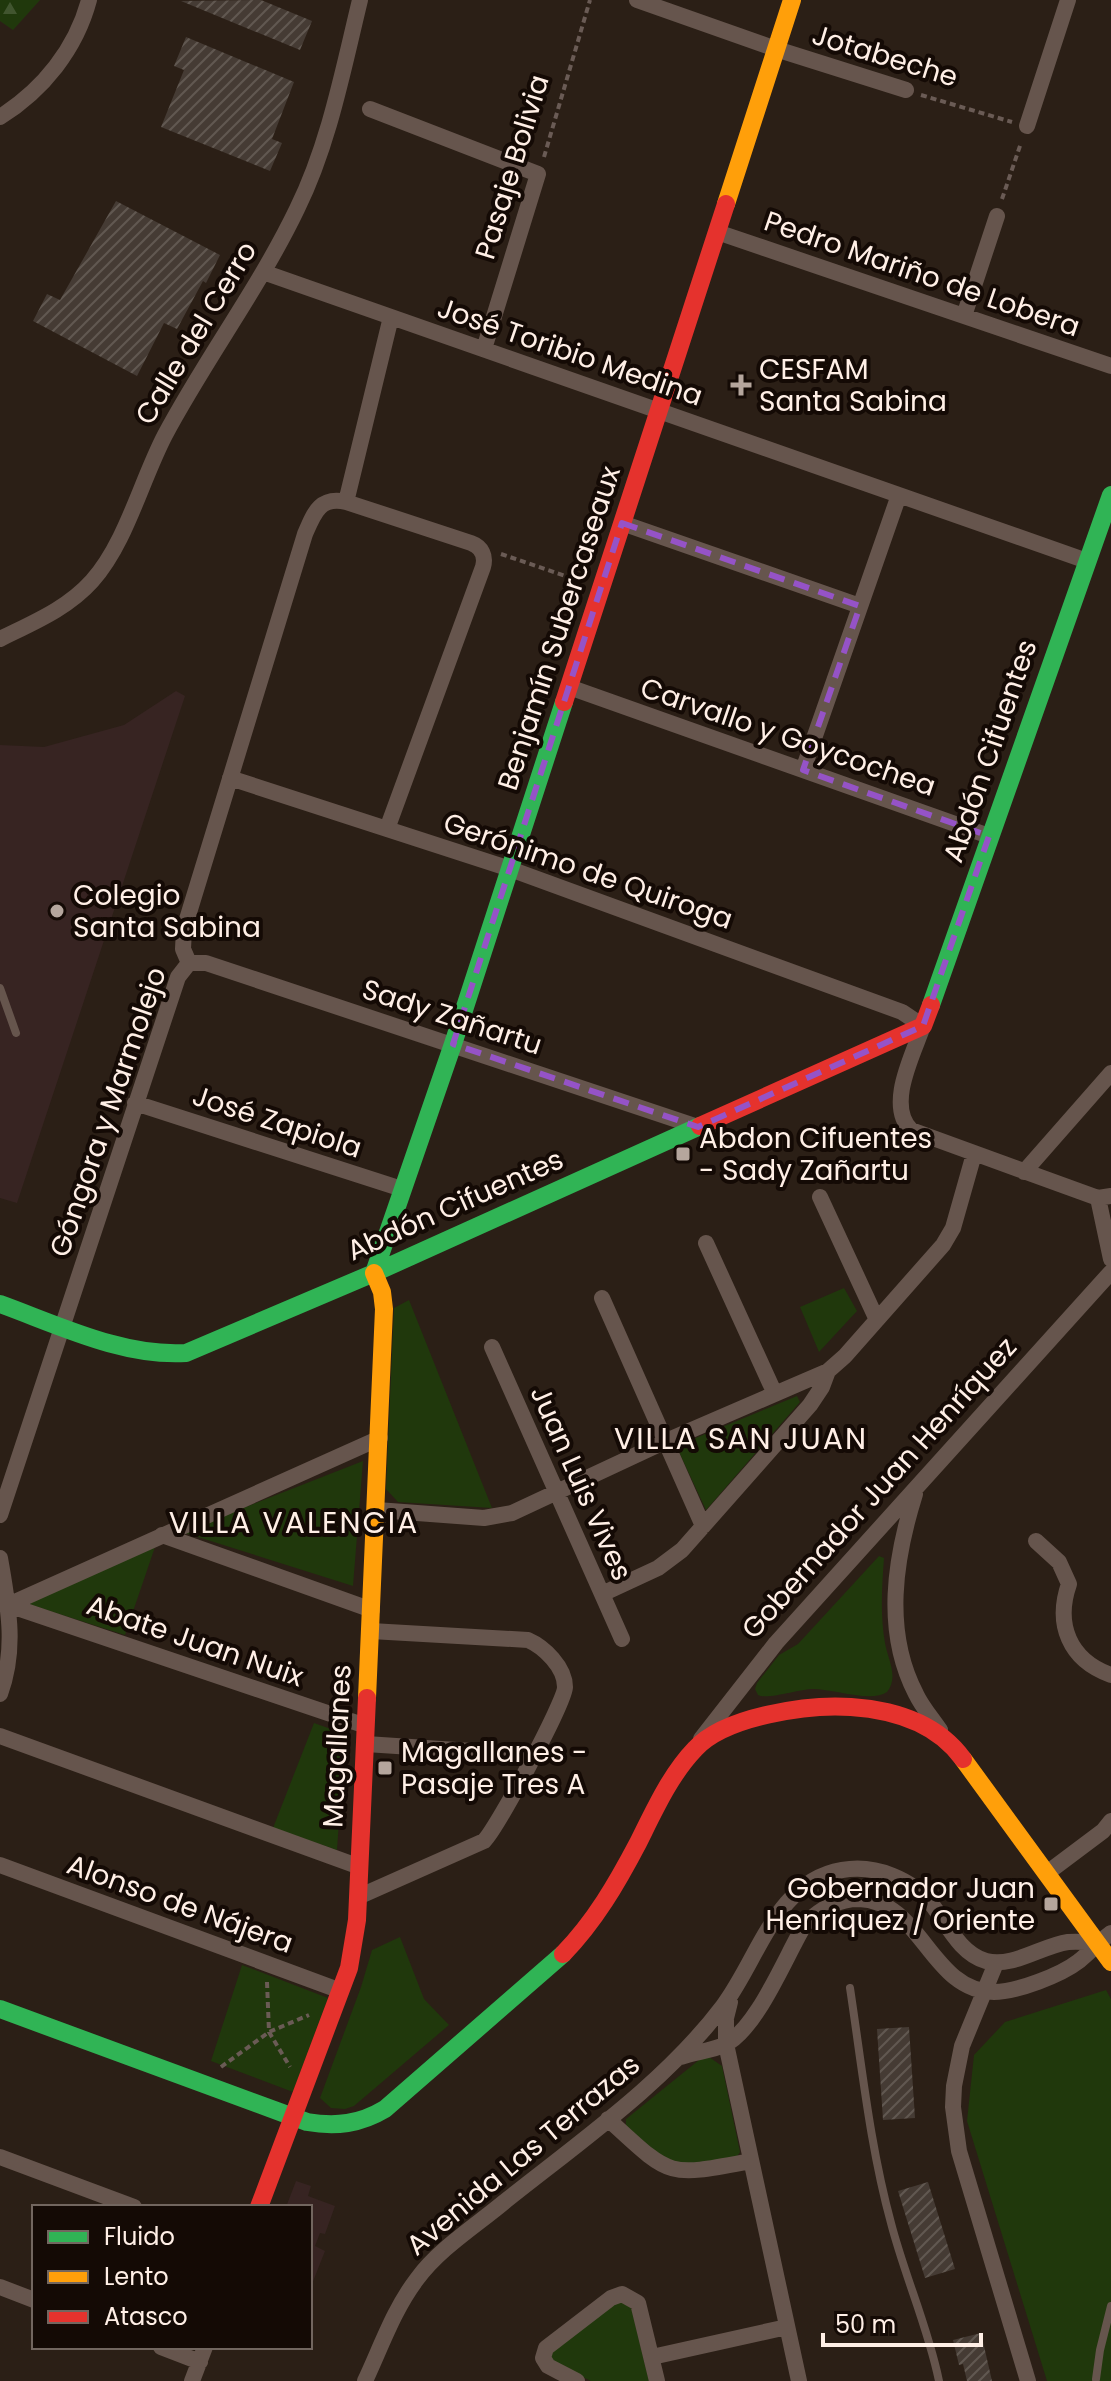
<svg xmlns="http://www.w3.org/2000/svg" width="1111" height="2381" viewBox="0 0 1111 2381" font-family="Poppins,sans-serif">
  <style>
    .education { fill: #372422 }
    .green { fill: #20380c }
    .forest { fill: url(#forest-firs) }
    .building { fill: url(#building-hatch) }
    .lines { fill: none; stroke-linecap: round; stroke-linejoin: round }
    .path { stroke: #6a5b55; stroke-width: 4; stroke-dasharray: 6 4; stroke-linecap: butt }
    .lane { stroke: #66554d; stroke-width: 8 }
    .street { stroke: #66554d; stroke-width: 16 }
    .fast { stroke: #30b455; stroke-width: 18 }
    .slow { stroke: #ff9f0a; stroke-width: 18 }
    .jam { stroke: #e5322d; stroke-width: 18 }
    .marked { fill: none; stroke: #9553c7; stroke-width: 6; stroke-dasharray: 16 10; stroke-linejoin: round }
    .poi-dot { fill: #b5a69d; stroke: #140a05; stroke-width: 3 }
    .labels { text-anchor: middle; dominant-baseline: central; stroke-width: 8; stroke-linejoin: round; paint-order: stroke }
    .street-label { font-size: 28px; fill: #ffefe6; stroke: #140a05 }
    .poi-label { font-size: 28px; fill: #ffefe6; stroke: #140a05; text-anchor: start }
    .neighbourhood-label { font-size: 30px; letter-spacing: 2px; fill: #ffefe6; stroke: #140a05 }
  </style>
  <defs>
    <pattern id="forest-firs" width="22" height="20" patternUnits="userSpaceOnUse" patternTransform="scale(2)"><rect width="22" height="20" fill="#20380c"/><path d="M5 1l3.5 6h-7zM16 11l3.5 6h-7z" fill="#41552f"/></pattern>
    <pattern id="building-hatch" width="6" height="6" patternUnits="userSpaceOnUse" patternTransform="scale(2)"><rect width="6" height="6" fill="#453b34"/><path d="M-1 1l2-2M0 6l6-6M5 7l2-2" fill="none" stroke="#615851"/></pattern>
  </defs>
  <rect width="100%" height="100%" fill="#2b1f16"/>
  <path class="education" d="M176,691L185,696L17,1203L0,1198V745L44,747L124,725Z
    M296,2181L311,2186L308,2196L335,2206L325,2234L320,2233L315,2246L325,2251L310,2289V2207H286Z"/>
  <path class="green" d="M844,1288L857,1311L819,1352L800,1307Z
    M409,1300L492,1508L398,1502L386,1489L394,1308Z
    M797,1396L800,1402L706,1510L679,1452L681,1444Z
    M363,1461L353,1586L182,1532Z
    M156,1544L125,1635L28,1604Z
    M879,1556L884,1558C882,1586 880,1615 885,1643C888,1660 899,1677 887,1692C871,1703 834,1689 813,1689C799,1689 768,1700 758,1695L755,1689L757,1683L779,1655L798,1644Z
    M314,1723L345,1734L337,1850L273,1828Z
    M400,1937L424,1999L449,2025L354,2106L345,2109L331,2108L320,2098L361,1987L372,1950Z
    M242,1965L328,1998L293,2092L211,2061Z
    M1106,1990L1111,1999V2381H1047L967,2121L974,2055L1005,2022Z
    M709,2057L722,2066L740,2152L736,2158L672,2166L626,2126V2119L699,2060Z
    M614,2301L630,2303L649,2381H591L552,2362L548,2353Z"/>
  <path class="forest" d="M0,0H40L13,30L0,21Z"/>
  <path class="building" d="M261,0L312,21L300,50L181,1Z
    M186,37L294,82L272,139L282,143L270,171L161,127L184,70L174,66Z
    M116,201L220,255L206,283L203,281L177,329L164,323L137,376L33,321L47,294L60,300Z
    M909,2027L915,2118L883,2120L877,2029Z
    M928,2182L955,2269L925,2278L898,2191Z
    M981,2333L992,2381H967L963,2364L959,2365L953,2340Z"/>
  <g class="lines">
    <path class="path" d="M921,95L1012,122
      M544,157L590,0
      M1002,199L1021,143
      M501,554L580,581
      M267,1982L269,2032L290,2067
      M221,2067L269,2032L309,2015"/>
    <path class="lane" d="M0,988L16,1033
      M850,1988C862,2067 870,2146 891,2223C905,2277 928,2327 939,2381
      M1096,2379L1100,2350L1111,2306"/>
    <path class="street" d="M637,0L776,49L906,90
      M370,109L538,174L484,349
      M0,117C43,90 76,49 89,0
      M1027,126L1068,0
      M717,232L1111,366
      M263,272L1087,561
      M964,316L997,216
      M346,502L391,317
      M622,523L860,606
      M0,639C32,623 67,609 92,581C126,543 141,481 165,435C206,358 259,288 297,209C329,144 343,70 360,0
      M569,687L989,836
      M803,770L899,495
      M230,778L510,869L902,1012L923,1026C913,1055 886,1105 911,1130L1098,1198L1111,1196
      M189,963L183,949L184,929L305,534C314,513 320,496 346,502L471,543C482,547 486,556 483,567L387,829
      M189,963H206L698,1127
      M135,1103L402,1189
      M1024,1172L1111,1073
      M820,1197L877,1320
      M1098,1198L1111,1259
      M706,1243L775,1394
      M602,1298L703,1526
      M492,1347L622,1639
      M915,1494C895,1558 883,1631 916,1694C922,1707 932,1718 940,1730
      M377,1510L484,1518L512,1513L666,1441L828,1371L845,1356L943,1245L953,1228L974,1154
      M0,1515L178,977L189,963
      M162,1535L372,1610
      M1036,1541L1059,1562L1069,1584C1055,1624 1069,1660 1111,1675
      M0,1558C8,1605 17,1648 0,1694
      M602,1594L658,1568L682,1550L810,1405L822,1387L828,1371
      M8,1605L380,1438
      M8,1605L366,1726
      M0,1736L360,1867
      M701,1739L776,1643L1111,1272
      M366,1744L534,1755
      M0,1865L341,1991
      M1047,1873L1103,1831L1111,1821
      M358,1897L484,1841C497,1828 565,1702 565,1687C565,1667 544,1647 528,1640L371,1631
      M996,1963L962,2046L954,2086L953,2107L959,2151L1028,2381
      M730,2002L726,2018V2044L799,2381
      M681,2057C695,2052 711,2051 724,2045C757,2030 786,1955 805,1924C820,1909 837,1899 859,1899C922,1901 930,1991 994,1992C1017,1992 1061,1975 1079,1961C1090,1952 1099,1942 1111,1933
      M608,2119C672,2178 666,2177 751,2161
      M0,2157L134,2207
      M0,2287L34,2300
      M161,2347L200,2362
      M652,2357L787,2327
      M192,2381L205,2347
      M365,2381C381,2347 394,2309 417,2279C439,2249 474,2227 503,2203C578,2143 665,2083 723,2006C758,1960 776,1881 842,1870C875,1864 913,1879 933,1906C948,1926 961,1954 986,1961C1013,1968 1041,1946 1068,1942C1077,1941 1088,1942 1098,1943
      M577,2381L548,2366L543,2358L546,2348L611,2298L622,2294L638,2303L657,2381"/>
    <path class="fast" d="M931,1005L1111,495
      M374,1273L453,1044L564,702
      M0,1304C58,1325 123,1357 186,1353L374,1273L700,1126
      M0,2009L307,2122C336,2127 360,2124 385,2109L563,1954"/>
    <path class="slow" d="M726,204L792,0
      M367,1698L384,1309L382,1292L374,1273
      M963,1759L1111,1962"/>
    <path class="jam" d="M564,702L726,204
      M700,1126L923,1026L931,1005
      M563,1954C595,1921 617,1883 638,1843C654,1811 670,1775 695,1749C725,1716 809,1704 851,1707C895,1710 937,1723 963,1759
      M259,2207L349,1968L357,1920L367,1698"/>
  </g>
  <path class="marked" d="M622,523L860,606L803,770L989,836L923,1026L698,1127L453,1044Z"/>
  <g class="poi-dot">
    <path d="M737 373h8v8h8v8h-8v8h-8v-8h-8v-8h8z"/>
    <circle cx="57" cy="911" r="8"/>
    <rect x="675" y="1146" width="16" height="16" rx="4"/>
    <rect x="377" y="1760" width="16" height="16" rx="4"/>
    <rect x="1043" y="1896" width="16" height="16" rx="4"/>
  </g>
  <g class="labels">
    <g class="street-label">
      <text transform="translate(885 56) rotate(17)">Jotabeche</text>
      <text transform="translate(512 167) rotate(-73)">Pasaje Bolivia</text>
      <text transform="translate(922 274) rotate(19)">Pedro Mariño de Lobera</text>
      <text transform="translate(196 333) rotate(-59)">Calle del Cerro</text>
      <text transform="translate(570 352) rotate(19)">José Toribio Medina</text>
      <text transform="translate(559 628) rotate(-72)">Benjamín Subercaseaux</text>
      <text transform="translate(788 737) rotate(19)">Carvallo y Goycochea</text>
      <text transform="translate(990 751) rotate(-71)">Abdón Cifuentes</text>
      <text transform="translate(588 871) rotate(19)">Gerónimo de Quiroga</text>
      <text transform="translate(452 1017) rotate(18)">Sady Zañartu</text>
      <text transform="translate(108 1112) rotate(-71)">Góngora y Marmolejo</text>
      <text transform="translate(277 1122) rotate(18)">José Zapiola</text>
      <text transform="translate(455 1205) rotate(-24)">Abdón Cifuentes</text>
      <text transform="translate(581 1483) rotate(66)">Juan Luis Vives</text>
      <text transform="translate(879 1488) rotate(-48)">Gobernador Juan Henríquez</text>
      <text transform="translate(195 1641) rotate(19)">Abate Juan Nuix</text>
      <text transform="translate(337 1746) rotate(-87)">Magallanes</text>
      <text transform="translate(180 1904) rotate(20)">Alonso de Nájera</text>
      <text transform="translate(523 2155) rotate(-40)">Avenida Las Terrazas</text>
    </g>
    <g class="poi-label">
      <text x="759" y="369">CESFAM<tspan x="759" dy="32">Santa Sabina</tspan></text>
      <text x="73" y="895">Colegio<tspan x="73" dy="32">Santa Sabina</tspan></text>
      <text x="699" y="1138">Abdon Cifuentes<tspan x="699" dy="32">- Sady Zañartu</tspan></text>
      <text x="401" y="1752">Magallanes -<tspan x="401" dy="32">Pasaje Tres A</tspan></text>
      <text x="1035" y="1888" text-anchor="end">Gobernador Juan<tspan x="1035" dy="32">Henriquez / Oriente</tspan></text>
    </g>
    <g class="neighbourhood-label">
      <text x="741" y="1438">VILLA SAN JUAN</text>
      <text x="294" y="1522">VILLA VALENCIA</text>
    </g>
  </g>
  <rect x="32" y="2205" width="280" height="144" fill="#140a05" stroke="#72665f" stroke-width="2"/>
  <rect x="48" y="2231" width="40" height="12" fill="#30b455" stroke="#72665f" stroke-width="2"/>
  <text x="104" y="2245" font-size="24" fill="#ffefe6">Fluido</text>
  <rect x="48" y="2271" width="40" height="12" fill="#ff9f0a" stroke="#72665f" stroke-width="2"/>
  <text x="104" y="2285" font-size="24" fill="#ffefe6">Lento</text>
  <rect x="48" y="2311" width="40" height="12" fill="#e5322d" stroke="#72665f" stroke-width="2"/>
  <text x="104" y="2325" font-size="24" fill="#ffefe6">Atasco</text>
  <path d="M823 2333v12h158v-12" fill="none" stroke="#ffefe6" stroke-width="4"/>
  <text x="835" y="2333" font-size="24" fill="#ffefe6" stroke="#140a05" stroke-width="6" paint-order="stroke">50 m</text>
</svg>
